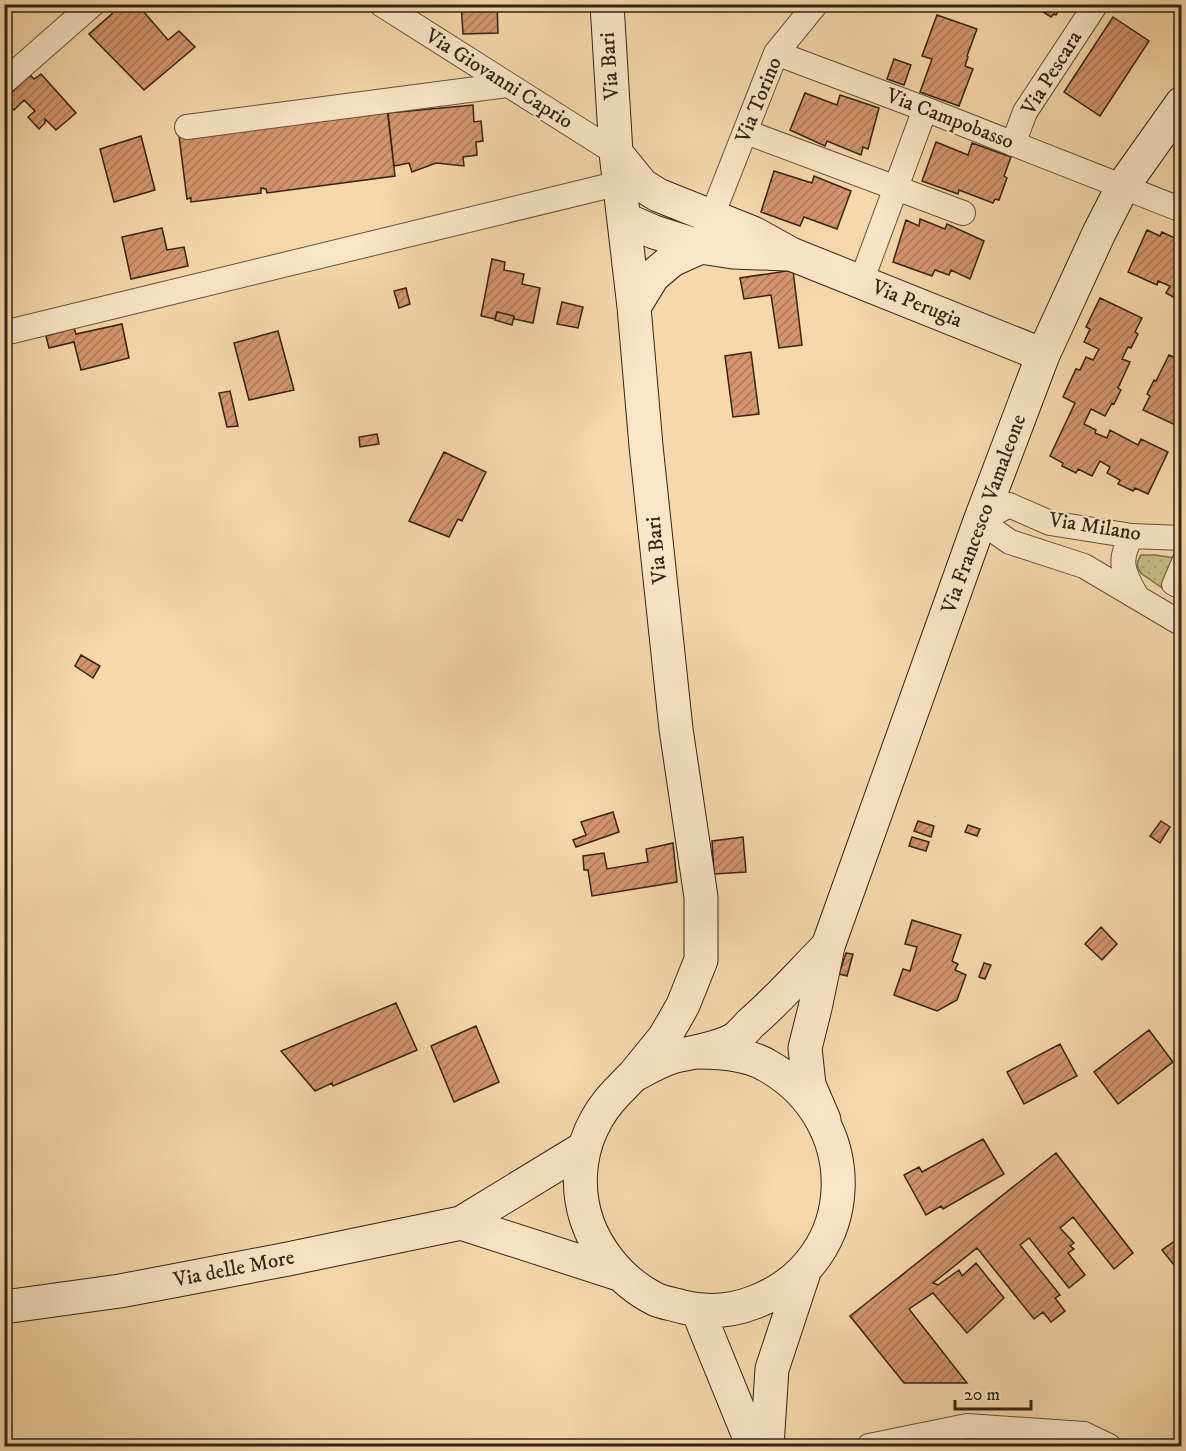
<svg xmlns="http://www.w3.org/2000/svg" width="1186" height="1451" viewBox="0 0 1186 1451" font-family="'IM FELL DW Pica',serif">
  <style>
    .park { fill: url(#park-dots); stroke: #7b704d; stroke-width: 1.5 }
    .building { fill: url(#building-hatch); stroke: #322417; stroke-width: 1.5 }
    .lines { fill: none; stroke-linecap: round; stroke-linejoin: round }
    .pedestrian-casing { stroke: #63513c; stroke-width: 20 }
    .minor-casing { stroke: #63513c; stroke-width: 26 }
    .secondary-casing { stroke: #322417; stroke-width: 35 }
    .pedestrian { stroke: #f9e6c8; stroke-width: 18 }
    .minor { stroke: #f9e6c8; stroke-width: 24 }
    .secondary { stroke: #f9e6c8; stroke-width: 33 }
    .labels { text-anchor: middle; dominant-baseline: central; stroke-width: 4.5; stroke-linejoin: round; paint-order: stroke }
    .street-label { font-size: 21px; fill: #322417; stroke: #f9e6c8 }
  </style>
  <defs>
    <pattern id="park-dots" width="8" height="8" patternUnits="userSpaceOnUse" patternTransform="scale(1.5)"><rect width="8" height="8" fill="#c4bc83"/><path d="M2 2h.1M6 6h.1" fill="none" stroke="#a9a170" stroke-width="1.8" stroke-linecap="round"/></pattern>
    <pattern id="building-hatch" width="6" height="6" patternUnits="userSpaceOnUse" patternTransform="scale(1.5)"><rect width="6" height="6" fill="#d5956e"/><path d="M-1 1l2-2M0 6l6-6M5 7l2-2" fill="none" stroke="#ad7959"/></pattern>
  </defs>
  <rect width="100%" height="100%" fill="#f6d8aa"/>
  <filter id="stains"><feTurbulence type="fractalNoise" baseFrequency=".00333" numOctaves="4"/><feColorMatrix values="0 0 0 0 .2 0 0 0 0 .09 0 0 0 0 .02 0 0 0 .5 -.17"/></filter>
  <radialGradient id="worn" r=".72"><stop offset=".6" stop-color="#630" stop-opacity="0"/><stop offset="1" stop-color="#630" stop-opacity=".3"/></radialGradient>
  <path class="park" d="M1141,555H1155L1181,559V601L1142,574C1136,567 1136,563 1141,555Z"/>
  <path class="building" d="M123,4H137L168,40L179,31L195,47L144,90L89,34Z
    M461,4H497L498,33L463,34Z
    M1031,4H1062L1056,15L1054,14L1051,17Z
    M937,15L977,29L967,56L968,57L965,66L973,69L959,106L920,92L932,59L922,56Z
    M1113,17L1149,41L1100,116L1064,92Z
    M894,59L911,65L904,85L887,79Z
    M41,74L76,113L56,130L45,119V123L39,129L28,117L35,111L24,100L14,110L4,100L30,75L34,79Z
    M805,93L837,105L840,95L879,108L868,149L863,147L861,155L827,141L825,146L790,130Z
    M473,105L474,122L481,121L483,141L476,142L477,155L463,157L464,166L436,163L412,172L409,163L394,166L388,113Z
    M387,108L395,176L267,193L266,189L261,188V193L191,202V198L187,199L179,136Z
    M141,136L155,190L114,202L100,149Z
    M936,142L968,155L972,143L1011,157L1004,176L1007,178L999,200L995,199L993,203L959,190L958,194L922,181Z
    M774,171L812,183L814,176L851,191L837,229L804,217L800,226L761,212Z
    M920,219L945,229L947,224L984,241L970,279L951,270L949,275L935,270L932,276L893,262L906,220L919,226Z
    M162,228L167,250L184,247L188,266L131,279L122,237Z
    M1147,230L1160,236L1162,232L1177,239L1175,243L1182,247V302L1166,293L1170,286L1158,281L1157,285L1128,272Z
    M492,259L505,262L504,270L524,274L522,284L540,288L533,323L514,319V316L497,312L495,319L481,316Z
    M793,270L802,345L779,348L771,295L744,299L740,278Z
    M406,288L410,304L399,308L394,291Z
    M1100,298L1142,318L1135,332L1138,334L1131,348L1128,347L1122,359L1130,362L1118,388L1121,390L1114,404L1112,403L1105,416L1091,409L1084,424L1096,430L1095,433L1107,438L1110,430L1138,445L1141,439L1168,452L1148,494L1135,488L1133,491L1118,484L1120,480L1107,473L1110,467L1100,461L1092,476L1078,469L1076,473L1062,466L1063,463L1050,456L1075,403L1063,397L1076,369L1080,370L1086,357L1093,360L1099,349L1084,342L1090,329L1086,327Z
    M562,302L583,307L578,328L557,324Z
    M497,312L514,316L512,325L495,320Z
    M122,324L129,358L81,370L74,342L49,348L46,336L74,328L76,334Z
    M278,331L294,390L249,400L234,343Z
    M1182,338V428L1143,410L1150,396L1147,394L1154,380L1156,381L1169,355L1176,358L1181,347L1178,345Z
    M751,352L759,414L733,417L725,356Z
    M230,391L238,426L227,427L219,393Z
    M377,434L379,444L360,447L359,437Z
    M444,452L486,472L462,521L458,519L449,537L409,521Z
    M81,655L100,666L93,678L75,666Z
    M613,812L619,832L576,847L573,840L586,835L581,822Z
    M918,821L934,826L931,837L914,831Z
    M1161,821L1170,827L1160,843L1150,836Z
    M968,825L980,829L977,836L965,832Z
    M743,837L746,872L714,874L712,841Z
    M912,837L929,842L926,851L909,846Z
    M673,843L677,882L592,896L588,870H584L583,856L604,853L607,869L648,862L646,849Z
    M912,920L961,935L952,961L958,964L955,970L966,975L957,1000L937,1011L894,995L903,969L910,971L917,947L905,944Z
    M1101,927L1117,944L1102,960L1085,944Z
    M846,953L853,954L847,976L839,974Z
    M984,963L991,965L985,979L979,977Z
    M396,1003L417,1050L333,1086L332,1083L315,1091L281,1051Z
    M476,1026L499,1082L454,1102L431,1046Z
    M1149,1030L1173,1062L1118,1104L1094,1072Z
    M1060,1044L1077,1076L1024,1104L1007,1072Z
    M983,1139L1004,1174L943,1209L941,1206L926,1215L904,1175L919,1167L922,1172Z
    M1056,1153L1133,1253L1114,1269L1073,1217L1060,1228L1074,1243L1070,1246L1074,1249L1068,1253L1085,1275L1069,1288L1029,1238L1020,1245L1060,1295L1055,1298L1065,1311L1051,1322L1043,1312L1034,1319L977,1248L933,1283L938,1285L959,1270L962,1276L976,1263L1004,1298L967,1333L933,1293L909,1309L967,1383H904L850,1316Z
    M1182,1236V1275L1162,1250Z"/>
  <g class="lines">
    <g class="pedestrian-casing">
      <path id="pedestrian" d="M1182,559L1171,585L1182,591"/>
    </g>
    <g class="minor-casing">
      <path id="minor" d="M381,4L616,153
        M776,53L925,109L1182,210
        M4,82L93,4
        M187,127L507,85
        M746,132L963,213
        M1013,144L1025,112L1096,4
        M706,231L776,53L816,4
        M861,282L925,109
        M4,333L620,183L635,184
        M1132,536C1118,559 1122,571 1136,595
        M1182,538L1132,536L1050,523L1009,505L980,521L1010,542L1084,566L1182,624
        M869,1446L967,1426L1084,1434L1109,1446"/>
    </g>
    <g class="secondary-casing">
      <path id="secondary" d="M607,4L616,153L634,307L646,446L676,729L701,897V960L683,1005L674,1021L664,1038L633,1076
        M616,153L642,185L658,195L753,233L791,254L1043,355
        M624,219L654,232L701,247
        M634,307L653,276L672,260L701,247L733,252L786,254
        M699,1052C720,1052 747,1054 766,1065C865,1119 863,1260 755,1302C732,1311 707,1313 683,1307C674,1304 663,1303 655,1299C637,1290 621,1276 609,1261C568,1209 571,1139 618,1091C624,1086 629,1078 636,1074C648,1068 663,1059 676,1056C694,1052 716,1049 733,1040C740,1036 746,1028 751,1023C779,999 802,972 828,946
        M824,1120L809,1085L805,1048L815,1008L828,946L980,521L1043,355L1099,233L1123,186L1182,103
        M461,1223L619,1274
        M4,1307L120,1291L288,1259L461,1223L584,1148
        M698,1311L753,1446
        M767,1446L772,1369L805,1269"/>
    </g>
    <use href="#pedestrian" class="pedestrian"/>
    <use href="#minor" class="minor"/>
    <use href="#secondary" class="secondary"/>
  </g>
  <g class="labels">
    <g class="street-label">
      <text transform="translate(610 66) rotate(-94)">Via Bari</text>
      <text transform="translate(1052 73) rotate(-58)">Via Pescara</text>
      <text transform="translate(499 79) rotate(32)">Via Giovanni Caprio</text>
      <text transform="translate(759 100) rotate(-68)">Via Torino</text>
      <text transform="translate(950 119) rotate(21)">Via Campobasso</text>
      <text transform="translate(917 304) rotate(22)">Via Perugia</text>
      <text transform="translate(984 514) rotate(-70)">Via Francesco Vamaleone</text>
      <text transform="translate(1095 527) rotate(9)">Via Milano</text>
      <text transform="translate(657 550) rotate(-96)">Via Bari</text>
      <text transform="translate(234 1269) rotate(-11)">Via delle More</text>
    </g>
  </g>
  <rect width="1186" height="1451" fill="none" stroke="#f6d8aa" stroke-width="24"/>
  <rect x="6" y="6" width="1174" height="1439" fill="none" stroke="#322417" stroke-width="3"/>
  <rect x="12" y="12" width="1162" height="1427" fill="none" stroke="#322417" stroke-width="1.5"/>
  <path d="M955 1400v9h76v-9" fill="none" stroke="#322417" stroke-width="3"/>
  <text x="964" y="1400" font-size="18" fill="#322417" stroke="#f9e6c8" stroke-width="4.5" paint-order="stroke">20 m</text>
  <rect width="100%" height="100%" filter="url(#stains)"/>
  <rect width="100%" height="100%" fill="url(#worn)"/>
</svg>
